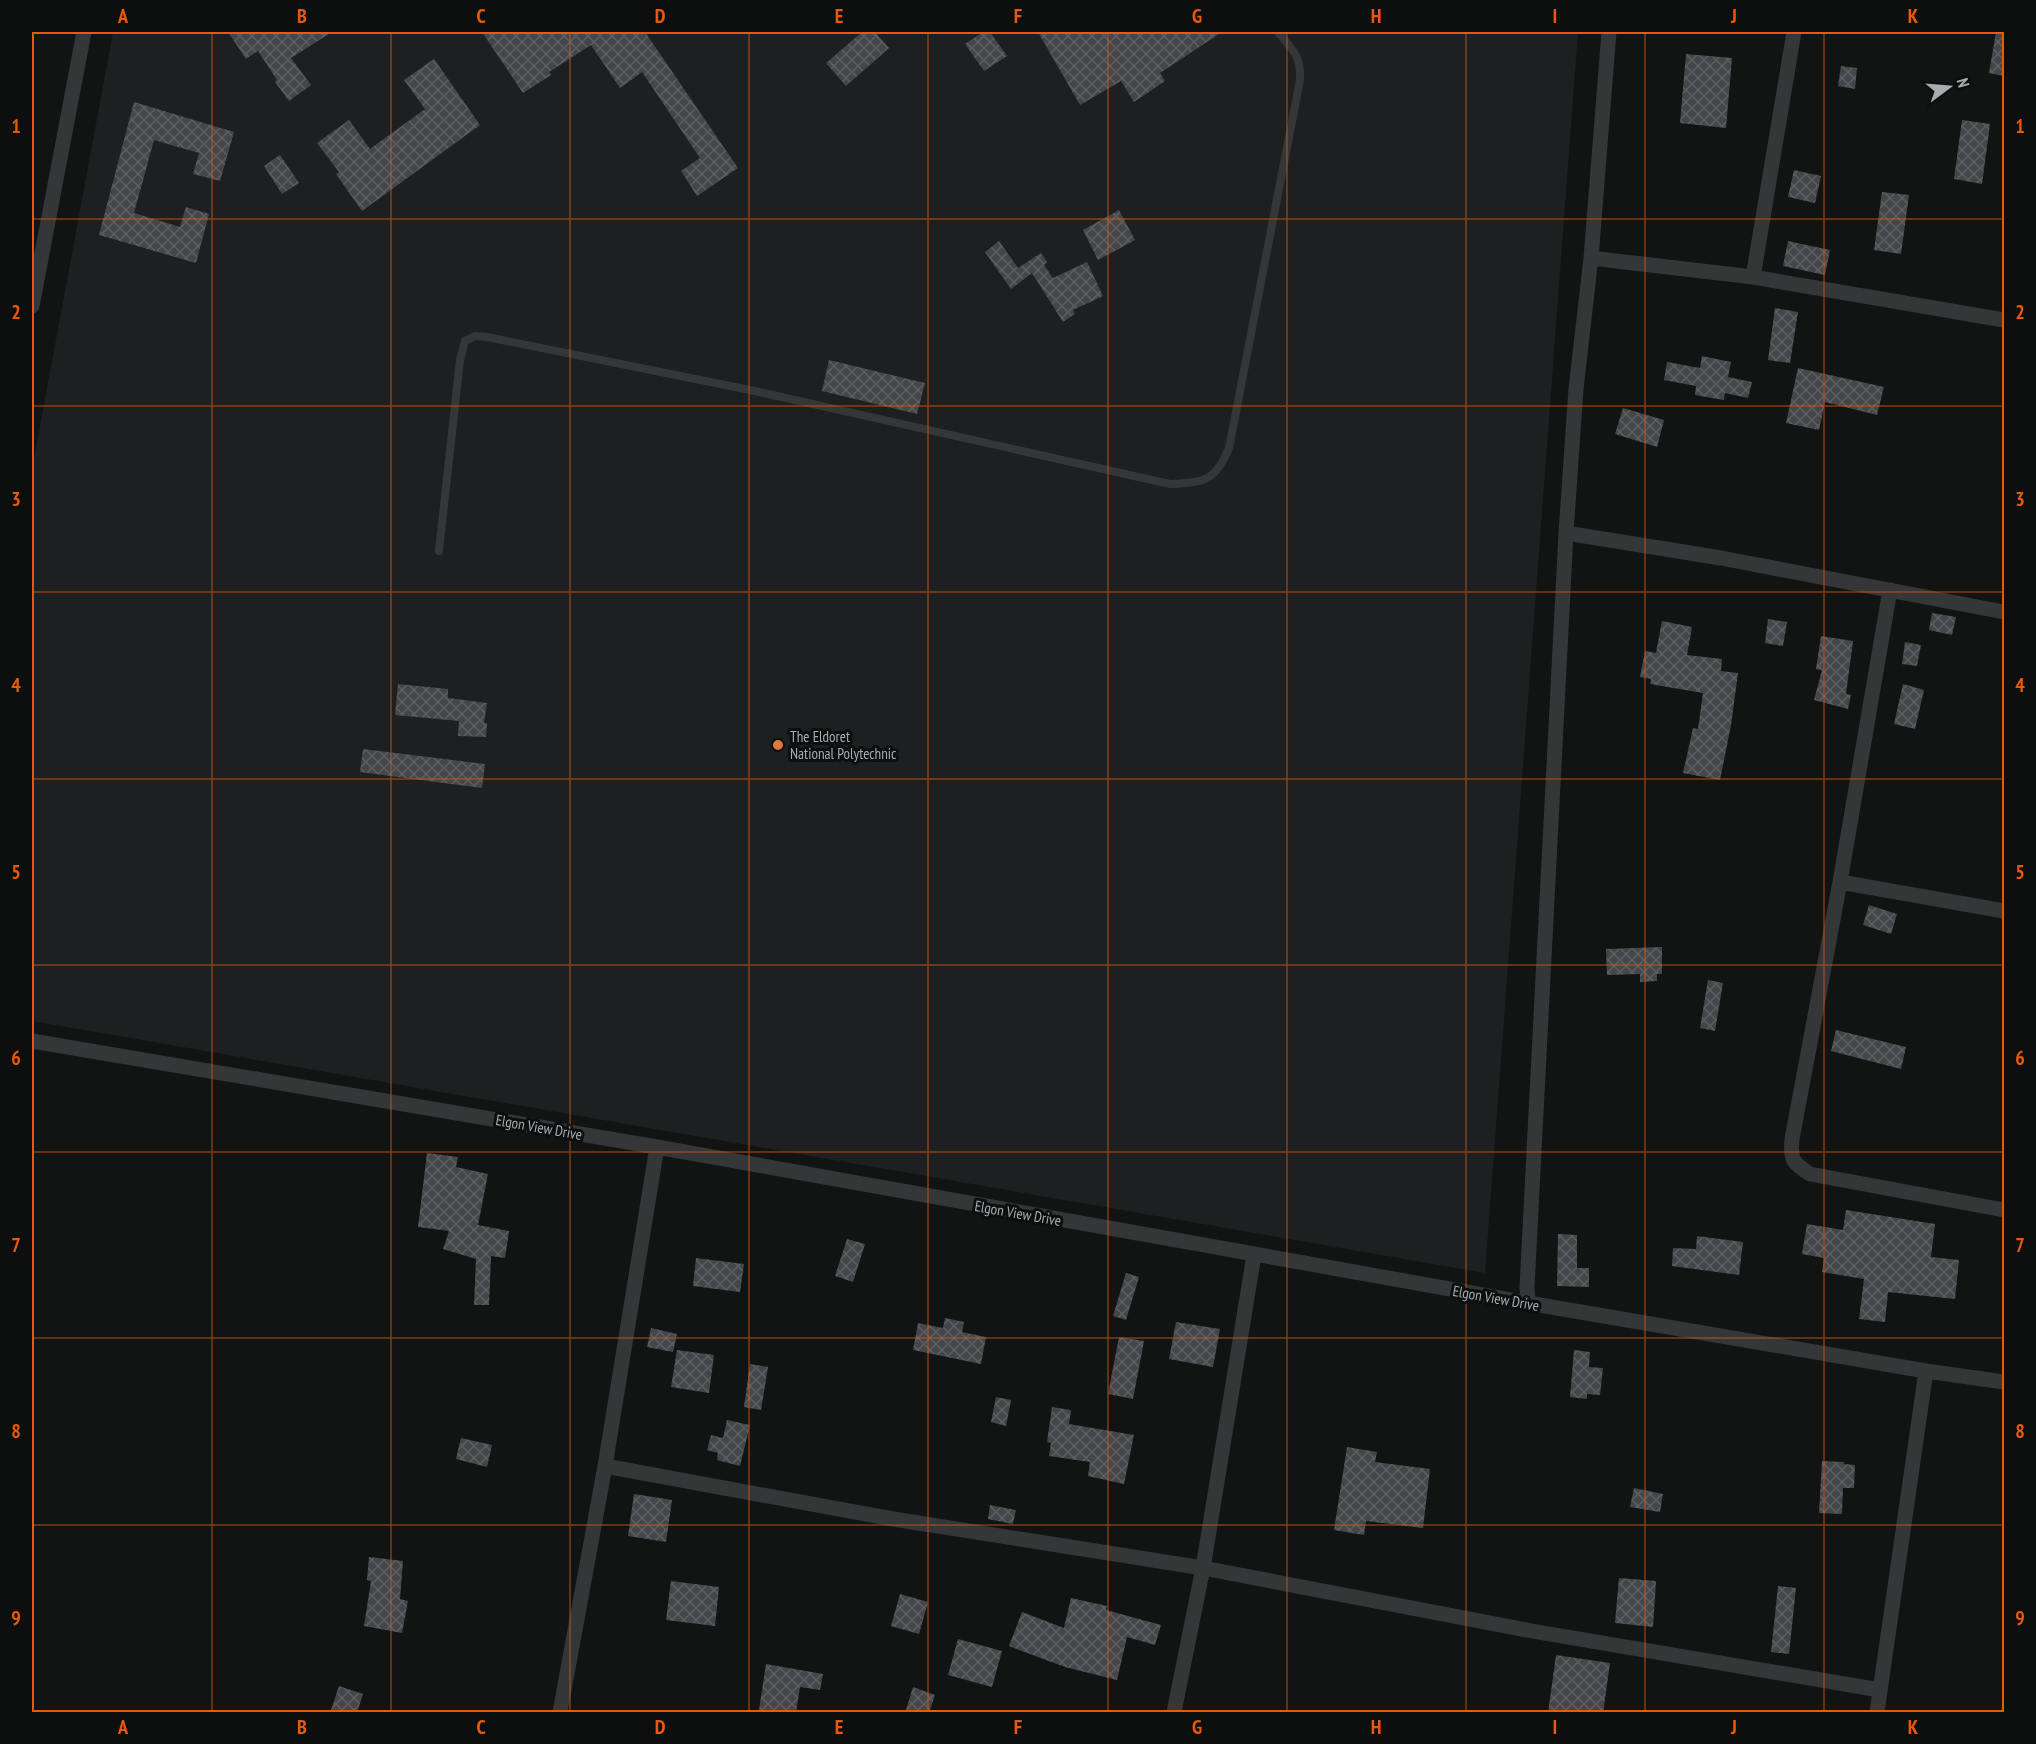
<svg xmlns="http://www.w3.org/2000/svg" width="2036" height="1744" viewBox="0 0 2036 1744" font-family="'PT Sans Narrow',sans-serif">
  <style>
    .built { fill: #1e1f20 }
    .building { fill: url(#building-cross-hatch) }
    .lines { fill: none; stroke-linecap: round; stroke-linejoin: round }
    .service { stroke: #343638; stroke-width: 8 }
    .minor { stroke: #343638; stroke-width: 15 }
    .grid { fill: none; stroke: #e8590c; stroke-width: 1.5; stroke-opacity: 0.55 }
    .poi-dot { fill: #dd7840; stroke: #0d0e0e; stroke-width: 2 }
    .labels { text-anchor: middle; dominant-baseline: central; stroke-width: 6; stroke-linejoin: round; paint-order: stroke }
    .poi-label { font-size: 15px; fill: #a5adb3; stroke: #0d0e0e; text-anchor: start }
    .street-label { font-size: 15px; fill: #a5adb3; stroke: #0d0e0e }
    .neatline { fill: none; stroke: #e8590c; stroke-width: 2 }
    .grid-label { font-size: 20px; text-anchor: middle; font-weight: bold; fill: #e8590c }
  </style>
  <defs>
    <pattern id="building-cross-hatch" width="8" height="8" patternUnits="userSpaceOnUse" patternTransform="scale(1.5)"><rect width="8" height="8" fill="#444649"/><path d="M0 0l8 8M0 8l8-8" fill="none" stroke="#5c5e61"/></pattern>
  </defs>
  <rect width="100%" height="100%" fill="#121313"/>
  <path class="built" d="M113,32H1578L1485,1273L32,1021V469Z"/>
  <path class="building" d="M228,32H332L291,58L311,85L289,101L275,82L277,80L258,51L246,59Z
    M482,32H645L738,168L697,196L681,171L700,158L642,72L620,88L591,45L549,72L551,75L523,93Z
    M862,32H875L889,48L846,86L826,63Z
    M983,32H990L1007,56L984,71L965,44Z
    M1038,32H1222L1160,73L1165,81L1134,102L1121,81L1080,105Z
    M1996,32H2004V76L1989,73Z
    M1686,54L1732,58L1726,128L1680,123Z
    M434,59L480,125L362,211L336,174L339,172L317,143L349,120L370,149L425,109L404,80Z
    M1841,66L1857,68L1855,89L1838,86Z
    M134,102L234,132L220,181L193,174L199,153L154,140L134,213L180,227L186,207L209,214L196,263L99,235Z
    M1962,120L1990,124L1982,184L1954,179Z
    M280,155L299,183L282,194L264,166Z
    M1794,170L1821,176L1815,203L1788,197Z
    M1882,192L1909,195L1901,254L1874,250Z
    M1119,210L1135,240L1098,260L1083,230Z
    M999,241L1018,268L1041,253L1047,262L1044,265L1053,278L1087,262L1103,296L1073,310L1075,314L1063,322L1032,273L1011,289L985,252Z
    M1788,241L1830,250L1825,275L1783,266Z
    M1775,308L1798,312L1790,363L1768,360Z
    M1702,356L1731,362L1728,377L1752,382L1748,398L1725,393L1724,400L1695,395L1696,386L1664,380L1667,362L1700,368Z
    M829,360L925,383L917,414L822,391Z
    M1798,368L1884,387L1877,415L1825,402L1819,430L1786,423Z
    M1623,408L1664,420L1657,447L1615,434Z
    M1932,613L1956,617L1952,635L1929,630Z
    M1768,619L1787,622L1783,646L1765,643Z
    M1662,621L1692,627L1687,655L1722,659L1721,671L1738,673L1731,725L1720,780L1683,773L1693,728L1698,729L1703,693L1650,684L1651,679L1640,677L1645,651L1656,653Z
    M1821,636L1853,641L1846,694L1851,695L1848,709L1814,700L1822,670L1816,669Z
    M1905,642L1921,645L1917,666L1902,664Z
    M398,684L448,689V698L487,703L484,723H487L486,737L458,736L459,721L395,715Z
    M1903,684L1924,690L1915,729L1894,724Z
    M363,749L485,764L482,788L360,772Z
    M1869,905L1897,914L1891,934L1863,925Z
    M1662,947V974H1657V981L1640,982V974L1607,975L1606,949Z
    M1708,980L1723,983L1715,1031L1700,1028Z
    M1836,1030L1906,1047L1901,1069L1831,1051Z
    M427,1153L458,1157L456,1167L488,1174L478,1225L509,1231L505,1258L491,1256L489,1305H474L476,1259L443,1249L449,1231L418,1227Z
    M1846,1210L1935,1224L1931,1257L1959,1260L1955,1299L1888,1292L1885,1322L1859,1319L1864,1279L1822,1272L1824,1258L1802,1254L1807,1224L1843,1230Z
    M1558,1234L1577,1235V1268H1589V1287L1557,1286Z
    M1697,1236L1743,1242L1739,1275L1672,1266L1673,1248L1696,1249Z
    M847,1239L865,1244L853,1282L835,1276Z
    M696,1258L744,1264L740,1292L693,1286Z
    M1126,1273L1139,1277L1126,1320L1113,1316Z
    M945,1318L964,1322L962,1332L986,1337L981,1364L913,1350L918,1323L943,1328Z
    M1176,1322L1220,1329L1213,1367L1169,1359Z
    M651,1328L677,1334L673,1352L647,1347Z
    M1119,1337L1144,1341L1133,1399L1108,1394Z
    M677,1350L714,1355L709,1393L671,1387Z
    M1574,1350L1590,1352L1589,1367L1603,1368L1600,1395L1587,1394V1399L1570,1397Z
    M750,1364L768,1367L761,1410L744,1407Z
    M996,1397L1011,1400L1006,1426L991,1422Z
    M1052,1407L1071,1410L1069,1424L1134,1435L1124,1484L1088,1476L1090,1462L1049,1456L1051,1443L1047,1442Z
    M727,1420L750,1425L740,1466L717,1460L718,1453L707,1450L711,1435L723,1438Z
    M461,1438L492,1445L487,1467L456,1459Z
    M1347,1447L1377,1452L1375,1462L1430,1469L1423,1528L1366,1521L1364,1535L1334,1530Z
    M1822,1461L1844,1462V1464L1855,1465L1854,1488H1843L1842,1514L1819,1513Z
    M1634,1488L1663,1494L1660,1512L1630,1507Z
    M634,1494L672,1500L666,1542L628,1536Z
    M990,1505L1016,1510L1013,1524L988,1519Z
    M369,1557L403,1561L400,1599L408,1601L402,1633L364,1626L371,1581L367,1580Z
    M1619,1578L1656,1581L1653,1627L1615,1623Z
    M671,1581L719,1587L715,1626L666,1620Z
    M1778,1586L1796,1588L1789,1654L1771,1652Z
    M900,1594L928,1602L919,1634L891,1626Z
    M1071,1598L1107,1606L1106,1610L1161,1625L1155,1645L1127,1637L1117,1680L1065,1667L1009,1646L1022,1612L1064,1628Z
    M958,1639L1002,1651L992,1687L948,1675Z
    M1556,1655L1610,1663L1603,1713H1548Z
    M766,1664L823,1674L820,1690L800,1687L796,1713L759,1710Z
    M339,1686L363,1694L357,1713H330Z
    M913,1687L935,1695L929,1713H905Z"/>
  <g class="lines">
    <path class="service" d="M439,551L460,360L465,341L475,336L487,337L750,390L1170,484C1204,482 1215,482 1229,448L1300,80C1301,55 1293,51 1278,32"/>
    <path class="minor" d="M1591,258L1753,277L2004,320
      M1753,277L1794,32
      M32,306L84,32
      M1566,533L1721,558L2004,612
      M1890,590L1840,882L1792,1139C1790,1160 1793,1163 1810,1174L2004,1210
      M1840,882L2004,911
      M32,1041L657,1147L1528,1303L1926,1371L2004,1382
      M1528,1303L1527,1287L1566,533L1576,389L1591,258L1609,32
      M605,1466L893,1519L1203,1568L1532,1631L1880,1690
      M560,1712L605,1466L657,1147
      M1174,1712L1203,1568L1254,1255
      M1877,1712L1926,1371"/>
  </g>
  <path class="grid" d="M212,32V1712M391,32V1712M570,32V1712M749,32V1712M928,32V1712M1108,32V1712M1287,32V1712M1466,32V1712M1645,32V1712M1824,32V1712M32,219H2004M32,406H2004M32,592H2004M32,779H2004M32,965H2004M32,1152H2004M32,1338H2004M32,1525H2004"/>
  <circle class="poi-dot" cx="778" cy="745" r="6"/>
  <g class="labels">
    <g class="poi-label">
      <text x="790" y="736">The Eldoret<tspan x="790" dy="17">National Polytechnic</tspan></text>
    </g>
    <g class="street-label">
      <text transform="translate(539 1127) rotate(10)">Elgon View Drive</text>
      <text transform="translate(1018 1213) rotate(10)">Elgon View Drive</text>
      <text transform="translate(1496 1298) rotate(10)">Elgon View Drive</text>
    </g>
  </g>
  <rect width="2036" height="1744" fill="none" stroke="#0d0e0e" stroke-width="66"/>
  <g transform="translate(1949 87) rotate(74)" stroke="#0d0e0e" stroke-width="4.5" paint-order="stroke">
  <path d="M0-4.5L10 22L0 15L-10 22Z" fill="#a5adb3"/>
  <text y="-9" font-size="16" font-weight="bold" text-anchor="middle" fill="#a5adb3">N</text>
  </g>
  <rect x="33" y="33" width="1970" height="1678" class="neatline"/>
  <g class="grid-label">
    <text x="123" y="23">A</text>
    <text x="302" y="23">B</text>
    <text x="481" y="23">C</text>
    <text x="660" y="23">D</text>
    <text x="839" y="23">E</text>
    <text x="1018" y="23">F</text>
    <text x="1197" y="23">G</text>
    <text x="1376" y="23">H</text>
    <text x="1555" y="23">I</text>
    <text x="1734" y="23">J</text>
    <text x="1913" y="23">K</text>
    <text x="16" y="133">1</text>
    <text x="2020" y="133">1</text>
    <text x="16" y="319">2</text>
    <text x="2020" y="319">2</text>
    <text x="16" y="506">3</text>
    <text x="2020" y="506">3</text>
    <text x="16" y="692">4</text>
    <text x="2020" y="692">4</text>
    <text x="16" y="879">5</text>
    <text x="2020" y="879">5</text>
    <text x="16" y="1065">6</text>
    <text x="2020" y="1065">6</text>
    <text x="16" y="1252">7</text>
    <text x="2020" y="1252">7</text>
    <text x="16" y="1438">8</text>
    <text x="2020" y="1438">8</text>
    <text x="16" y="1625">9</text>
    <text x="2020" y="1625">9</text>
    <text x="123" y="1734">A</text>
    <text x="302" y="1734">B</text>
    <text x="481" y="1734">C</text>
    <text x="660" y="1734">D</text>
    <text x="839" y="1734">E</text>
    <text x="1018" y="1734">F</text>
    <text x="1197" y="1734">G</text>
    <text x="1376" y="1734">H</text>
    <text x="1555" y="1734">I</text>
    <text x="1734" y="1734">J</text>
    <text x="1913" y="1734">K</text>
  </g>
</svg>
